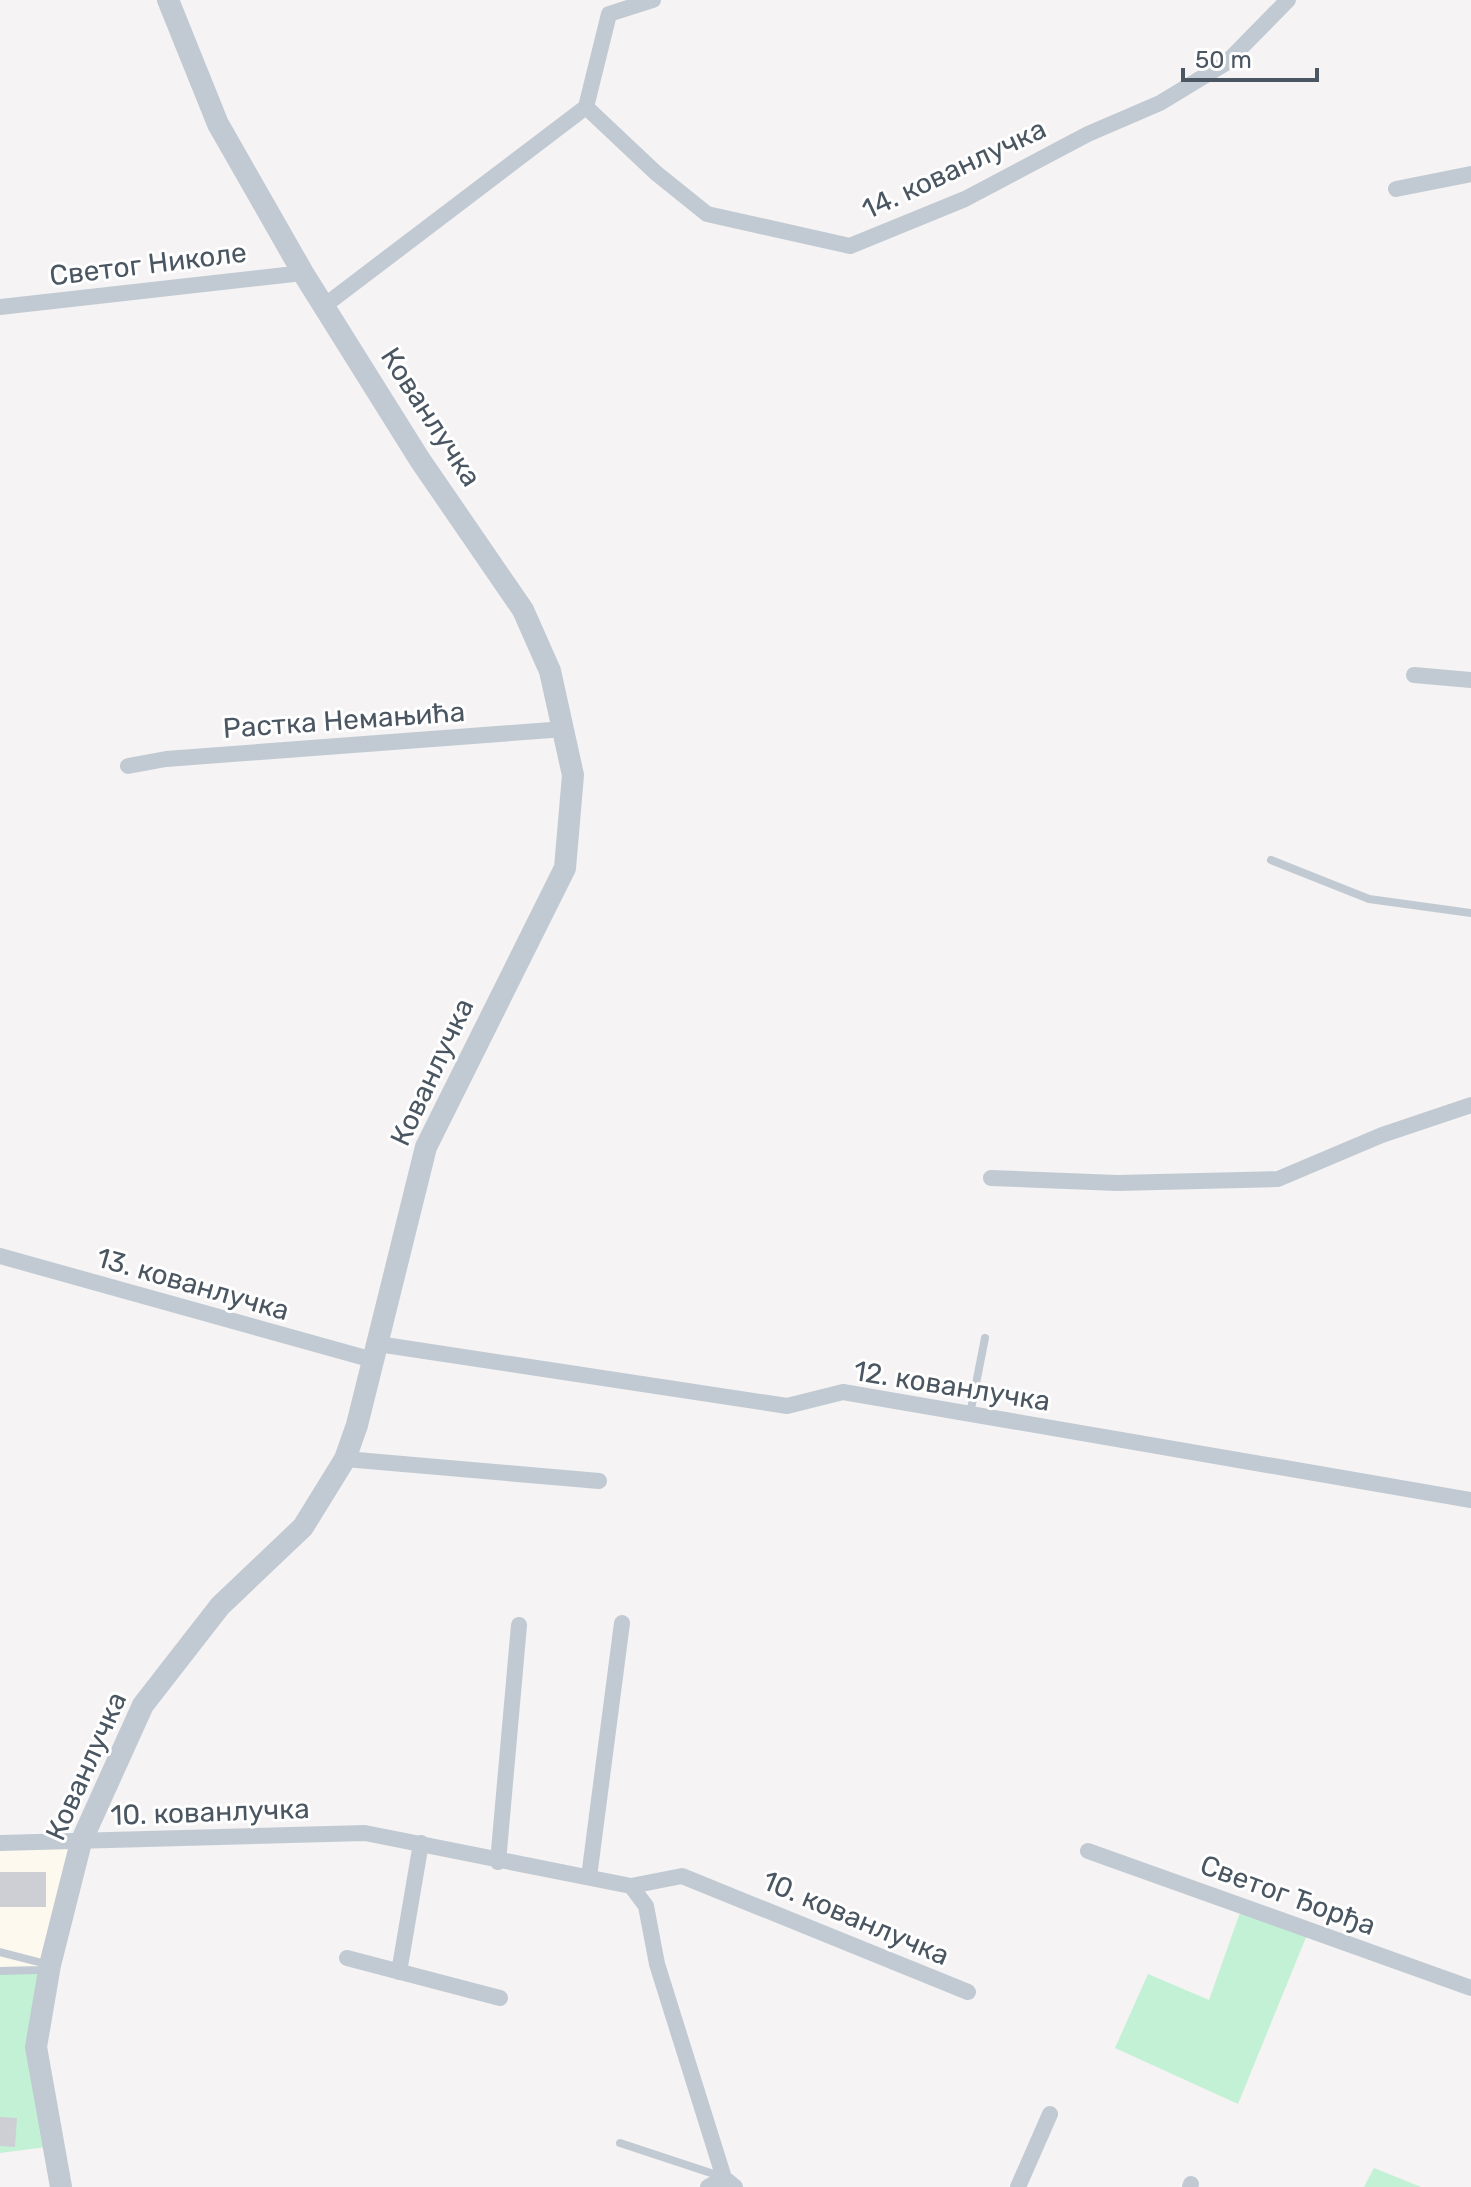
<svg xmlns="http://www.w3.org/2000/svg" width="1471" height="2187" viewBox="0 0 1471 2187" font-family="Rubik,sans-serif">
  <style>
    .commercial { fill: #fdf9ef }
    .green { fill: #c3f1d5 }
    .building { fill: #cdcfd5 }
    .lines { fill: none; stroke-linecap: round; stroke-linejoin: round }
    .service { stroke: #c1cad2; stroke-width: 8 }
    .minor { stroke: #c1cad2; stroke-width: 16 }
    .tertiary { stroke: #c1cad2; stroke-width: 22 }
    .labels { text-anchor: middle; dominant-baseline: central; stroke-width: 6; stroke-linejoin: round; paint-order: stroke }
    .street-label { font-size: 28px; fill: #4a5661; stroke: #fff }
  </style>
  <rect width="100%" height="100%" fill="#f5f3f3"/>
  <path class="commercial" d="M81,1842L0,2153V1843Z"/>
  <path class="green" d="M1242,1907L1309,1930L1238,2104L1115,2048L1148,1974L1209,2000Z
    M0,1971H49L36,2047L54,2146L0,2153Z
    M1374,2168L1421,2187H1364Z"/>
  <path class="building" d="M0,1872H46V1907H0Z
    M0,2117L17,2118L15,2147L0,2146Z"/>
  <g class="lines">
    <path class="service" d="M1271,860L1369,899L1471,913
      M970,1414L985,1338
      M0,1952L50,1965
      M0,1971L39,1970
      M620,2143L723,2177"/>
    <path class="minor" d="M586,107L609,14L653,0
      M1396,189L1471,174
      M324,306L586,107L656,173L707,214L850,246L965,199L1088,134L1160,103L1226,63L1288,0
      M0,307L303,273
      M1414,675L1471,680
      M128,766L166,759L565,729
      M991,1178L1117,1183L1278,1179L1382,1135L1471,1105
      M0,1256L373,1360
      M378,1344L787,1406L843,1392L1471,1500
      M345,1459L599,1481
      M0,1843L365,1833L631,1886L646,1906L657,1964L724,2178L735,2187
      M1088,1851L1471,1988
      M498,1862L519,1625
      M589,1877L622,1623
      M631,1886L682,1876L968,1992
      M347,1958L500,1998
      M399,1972L421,1843
      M708,2187L724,2178
      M1018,2187L1050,2114
      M1190,2187L1191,2184"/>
    <path class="tertiary" d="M61,2187L36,2047L50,1965L81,1842L143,1705L220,1606L303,1527L345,1459L357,1425L426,1147L565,868L573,775L550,671L523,610L420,460L303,273L218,124L168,0"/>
  </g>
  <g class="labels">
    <g class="street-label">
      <text transform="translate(954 169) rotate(-25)">14. кованлучка</text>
      <text transform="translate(148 264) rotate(-7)">Светог Николе</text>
      <text transform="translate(431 417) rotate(57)">Кованлучка</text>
      <text transform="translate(344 720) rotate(-4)">Растка Немањића</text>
      <text transform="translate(432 1072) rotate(-65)">Кованлучка</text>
      <text transform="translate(193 1284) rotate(16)">13. кованлучка</text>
      <text transform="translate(952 1386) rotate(9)">12. кованлучка</text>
      <text transform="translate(86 1766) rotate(-66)">Кованлучка</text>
      <text transform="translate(210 1812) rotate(-2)">10. кованлучка</text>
      <text transform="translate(1288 1895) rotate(20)">Светог Ђорђа</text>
      <text transform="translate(856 1918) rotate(23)">10. кованлучка</text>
    </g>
  </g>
  <path d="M1183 68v12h134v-12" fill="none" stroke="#4a5661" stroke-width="4"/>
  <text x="1195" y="68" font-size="24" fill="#4a5661" stroke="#ffffff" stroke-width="6" paint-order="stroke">50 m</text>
</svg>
